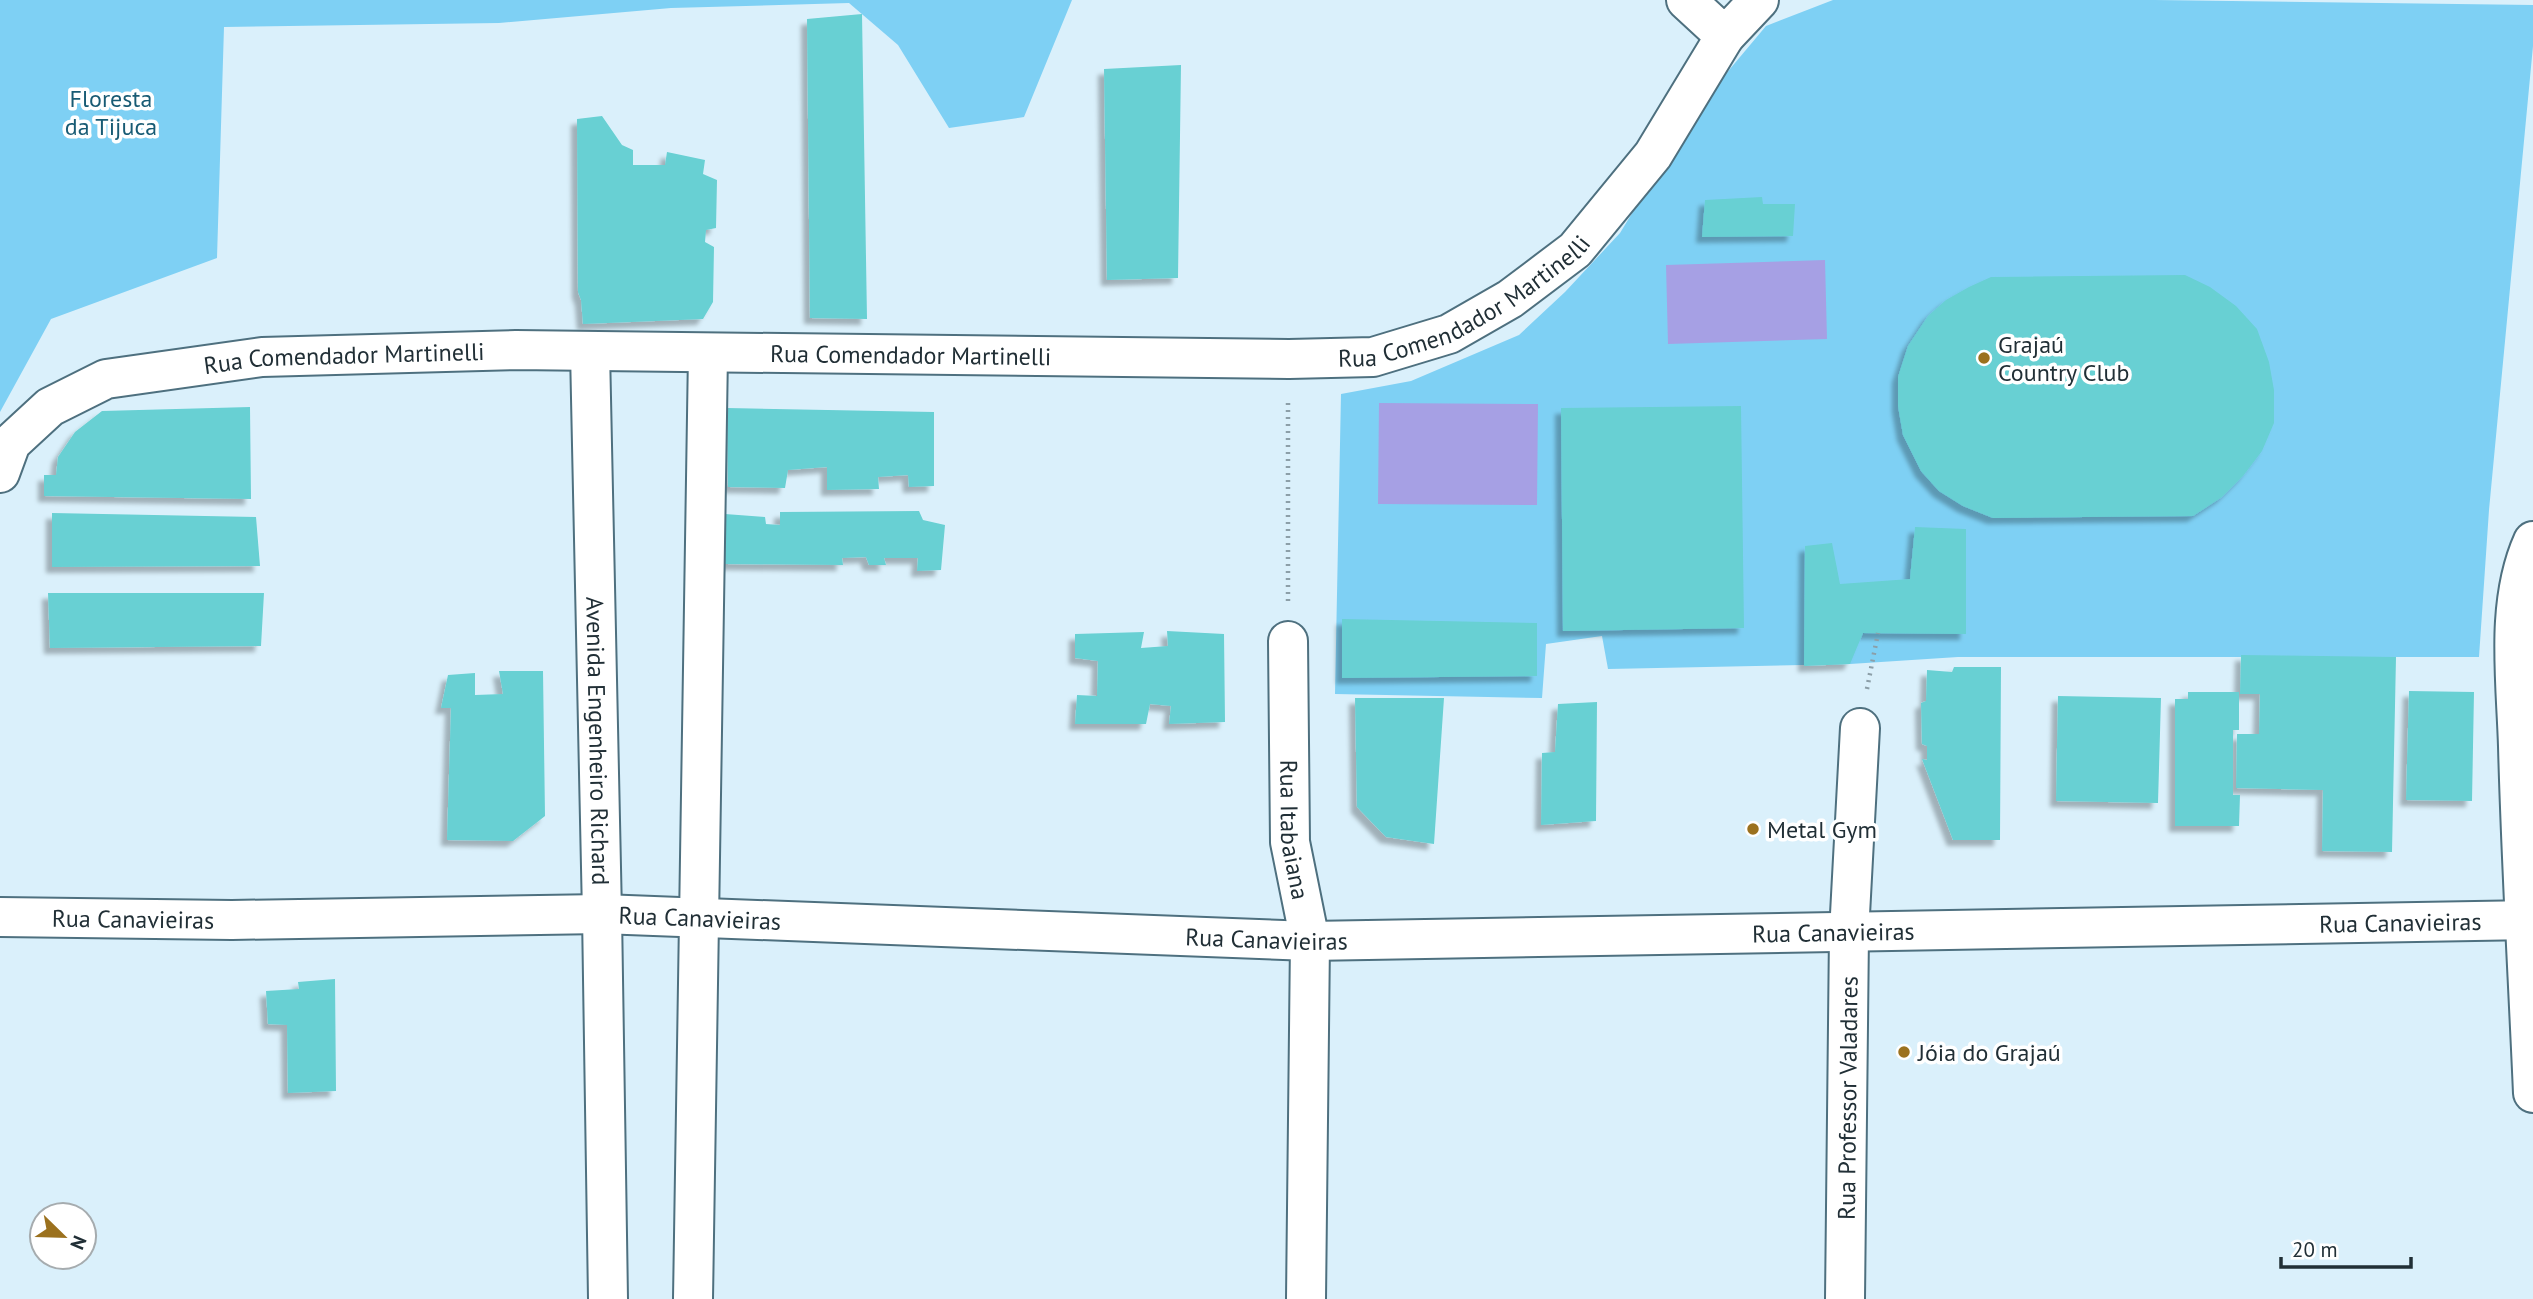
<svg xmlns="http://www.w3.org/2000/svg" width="2533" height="1299" viewBox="0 0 2533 1299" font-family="'PT Sans',sans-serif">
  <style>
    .green { fill: #7ed0f4 }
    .water { fill: #a6a0e4 }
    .building { fill: #68d0d3; filter: url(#shadow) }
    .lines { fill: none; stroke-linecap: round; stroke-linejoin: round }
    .minor-casing { stroke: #4e707f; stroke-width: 42 }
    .path { stroke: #8c9fa8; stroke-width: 4.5; stroke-dasharray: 2 5; stroke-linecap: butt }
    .minor { stroke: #fff; stroke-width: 38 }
    .poi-dot { fill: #9b711e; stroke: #fff; stroke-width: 2.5 }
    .labels { text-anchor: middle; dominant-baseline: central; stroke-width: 7; stroke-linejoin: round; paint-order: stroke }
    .park-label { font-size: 24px; fill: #185b74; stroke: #fff }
    .street-label { font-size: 24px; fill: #212f36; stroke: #fff }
    .poi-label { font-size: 24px; fill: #212f36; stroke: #fff; text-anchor: start }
  </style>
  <defs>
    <filter id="shadow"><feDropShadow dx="-6" dy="6" stdDeviation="2" flood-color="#0004"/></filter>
  </defs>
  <rect width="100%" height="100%" fill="#daf0fb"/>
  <path class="green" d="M0,0H1072L1024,117L949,128L898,45L849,3L671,8L499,23L224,27L217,258L51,319L0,412Z
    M1833,0H2155L2533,5V46L2489,510L2479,657H1958L1850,664L1608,669L1602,636L1546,644L1542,698L1335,694L1341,394L1411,381L1519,335L1565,292L1620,233L1693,113L1766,26Z"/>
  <path class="water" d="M1825,260L1827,339L1668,344L1666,265Z
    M1379,403L1538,404L1537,505L1378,504Z"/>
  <path class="building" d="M862,14L867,319L810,318L807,19Z
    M1181,65L1178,278L1107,280L1104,69Z
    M602,116L622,145L633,150V165H665L667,152L705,160L703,174L717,180L716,228L706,230L705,242L714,247L713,302L703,319L583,324L581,300L578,292L577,119Z
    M1762,197L1763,204H1795L1793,236L1702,237L1705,200Z
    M2185,275L2210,287L2236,306L2257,329L2269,362L2274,390V423L2262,451L2243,476L2222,497L2193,516L1993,518L1963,506L1939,491L1921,471L1903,435L1898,406V377L1908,346L1928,316L1946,300L1969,287L1991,277Z
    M1741,406L1744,628L1563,631L1561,408Z
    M250,407L251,499L44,496V475H56L58,457L75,432L102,411Z
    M727,408L934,412V486L909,487L908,475L878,477L879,489L827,490V467L788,470L785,488L728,487Z
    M919,511L923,520L945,525L941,570L917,571L918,558H884L886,565H869L866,557L842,558L843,565L725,564V514L765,517L766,524L780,525V512Z
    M52,513L256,517L260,566L52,567Z
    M1915,527L1966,529V634L1863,633L1850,664L1804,666L1805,546L1832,543L1840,584L1910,579Z
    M48,593H264L261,646L50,648Z
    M1342,619L1537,623V676L1342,678Z
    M1167,631L1224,634L1225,722L1169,724L1171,706L1150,704L1146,724H1075L1077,695L1097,696L1098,661L1075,658V634L1144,632L1141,648L1168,646Z
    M2241,655L2396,657L2392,852L2322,851L2323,790L2236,788L2237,734H2259L2260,694H2240Z
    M1954,667H2001L2000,840H1953L1922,759L1927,760V746L1922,744L1921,703L1926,701L1927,670L1952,672Z
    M499,671H543L545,816L513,841L447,840L451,708H441L448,675L475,673V695L503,694Z
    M2409,691L2474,692L2472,801L2406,800Z
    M2188,692H2239V730H2233V795H2240L2239,826H2175V699H2188Z
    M2058,696L2161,698L2158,803L2056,801Z
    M1355,698H1444L1434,844L1386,837L1357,807Z
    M1597,702L1596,821L1541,825L1542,753L1555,752L1558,704Z
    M335,979L336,1091L288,1093L287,1025L268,1024L266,991L299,989L298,982Z"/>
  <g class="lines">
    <g class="minor-casing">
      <g id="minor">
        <path d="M1686,0L1725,36L1759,0"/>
        <path id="s1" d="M590,351L602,914L608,1299"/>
        <path id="s2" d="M0,473L11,443L50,407L106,379L262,357L516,350L1289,359L1373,357L1449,334L1510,299L1575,250L1653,155L1725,36"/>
        <path d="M2533,541C2505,603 2516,679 2518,746C2521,862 2528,977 2533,1093"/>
        <path id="s3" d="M1288,641L1290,842L1310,941L1306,1299"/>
        <path id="s4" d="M0,917L232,920L602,914L1310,941L2533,920"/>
        <path d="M693,1299L708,353"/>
        <path id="s5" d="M1845,1299L1849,933L1860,728"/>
      </g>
    </g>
    <path class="path" d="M1288,601V400
      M1867,689L1878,633"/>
    <use href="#minor" class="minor"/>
  </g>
  <g class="poi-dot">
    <circle cx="1984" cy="358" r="7"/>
    <circle cx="1753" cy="829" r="7"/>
    <circle cx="1904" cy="1052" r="7"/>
  </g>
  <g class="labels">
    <g class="park-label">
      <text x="111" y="98">Floresta<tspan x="111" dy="28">da Tijuca</tspan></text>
    </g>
    <g class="street-label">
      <text stroke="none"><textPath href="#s2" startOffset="1522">Rua Comendador Martinelli</textPath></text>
      <text stroke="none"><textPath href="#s2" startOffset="954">Rua Comendador Martinelli</textPath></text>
      <text stroke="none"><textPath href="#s2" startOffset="387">Rua Comendador Martinelli</textPath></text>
      <text stroke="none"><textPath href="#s1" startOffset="390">Avenida Engenheiro Richard</textPath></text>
      <text stroke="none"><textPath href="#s3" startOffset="189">Rua Itabaiana</textPath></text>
      <text stroke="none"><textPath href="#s4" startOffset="700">Rua Canavieiras</textPath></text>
      <text stroke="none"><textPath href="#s4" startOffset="133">Rua Canavieiras</textPath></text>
      <text stroke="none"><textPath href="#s4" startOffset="2401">Rua Canavieiras</textPath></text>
      <text stroke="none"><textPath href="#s4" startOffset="1834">Rua Canavieiras</textPath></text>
      <text stroke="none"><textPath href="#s4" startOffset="1267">Rua Canavieiras</textPath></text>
      <text stroke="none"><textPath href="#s5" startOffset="201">Rua Professor Valadares</textPath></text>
    </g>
    <g class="poi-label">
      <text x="1998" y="344">Grajaú<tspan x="1998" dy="28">Country Club</tspan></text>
      <text x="1767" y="829">Metal Gym</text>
      <text x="1918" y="1052">Jóia do Grajaú</text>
    </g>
  </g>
  <g transform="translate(63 1236) rotate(113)"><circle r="33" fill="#ffffff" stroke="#a6acaf" stroke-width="2"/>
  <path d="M0-5L12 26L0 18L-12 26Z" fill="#9b711e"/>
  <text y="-10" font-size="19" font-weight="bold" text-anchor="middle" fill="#212f36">N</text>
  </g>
  <path d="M2281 1257v10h130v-10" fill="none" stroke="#212f36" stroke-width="3.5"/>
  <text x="2292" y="1257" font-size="21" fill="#212f36" stroke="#ffffff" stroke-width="5" paint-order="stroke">20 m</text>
</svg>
